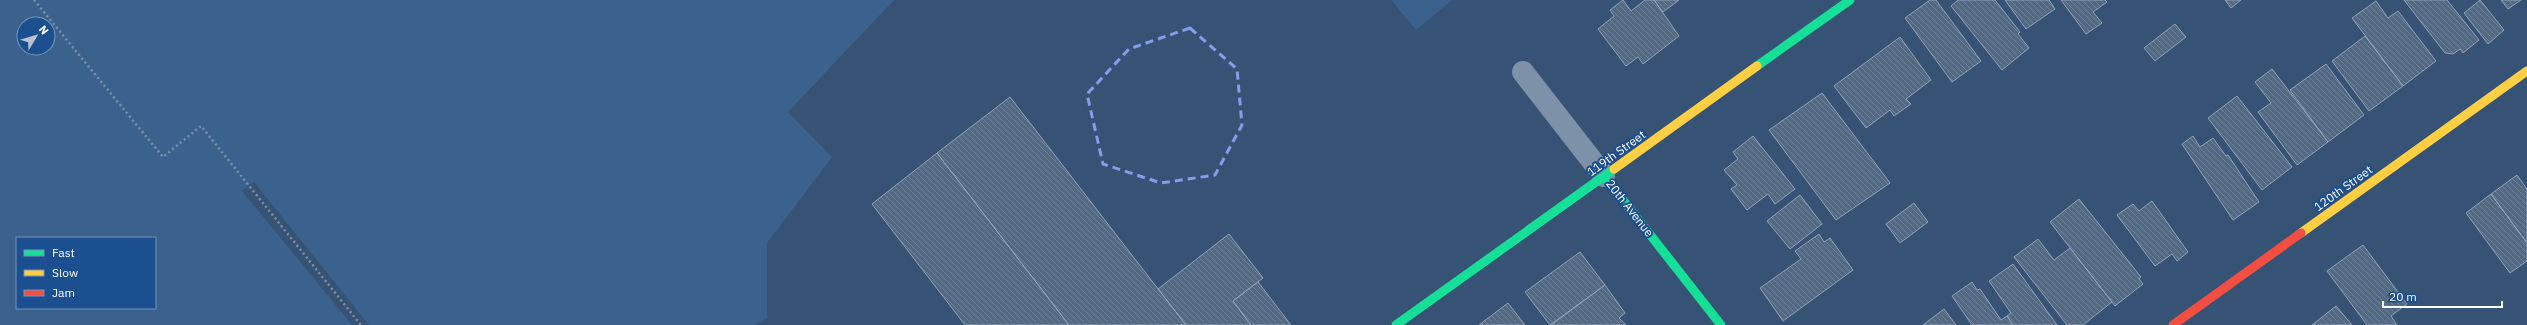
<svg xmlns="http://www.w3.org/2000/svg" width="2527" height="325" viewBox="0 0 2527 325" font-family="'IBM Plex Sans',sans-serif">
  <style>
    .water { fill: #3b618d; fill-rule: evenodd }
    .pier { fill: #365274 }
    .building { fill: url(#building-back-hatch); stroke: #92a2b6 }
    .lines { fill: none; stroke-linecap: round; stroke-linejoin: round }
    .path { stroke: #7d92a8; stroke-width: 2.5; stroke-dasharray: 2 3; stroke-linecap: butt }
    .street { stroke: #7d92a8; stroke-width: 22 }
    .fast { stroke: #16e098; stroke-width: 9 }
    .slow { stroke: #ffcf43; stroke-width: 9 }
    .jam { stroke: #f24e42; stroke-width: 9 }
    .marked { fill: none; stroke: #839eea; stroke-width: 3; stroke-dasharray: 8 5; stroke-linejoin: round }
    .labels { text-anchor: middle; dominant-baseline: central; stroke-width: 4; stroke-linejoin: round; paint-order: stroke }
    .street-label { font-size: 12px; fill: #fff; stroke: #1b4f8f }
  </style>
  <defs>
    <pattern id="building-back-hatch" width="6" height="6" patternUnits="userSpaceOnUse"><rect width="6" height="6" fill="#526984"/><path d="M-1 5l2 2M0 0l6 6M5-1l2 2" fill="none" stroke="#6c8096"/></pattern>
  </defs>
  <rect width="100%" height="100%" fill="#365274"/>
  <path class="water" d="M0,0H894L788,112L832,157L767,243V318L755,325H0ZM24,24H48V48H24ZM17,238H155V308H17Z
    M1391,0H1452L1416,30Z"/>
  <path class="pier" d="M254,182L369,325H352L242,191Z"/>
  <path class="building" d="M1623,0L1631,11L1645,0H1654L1679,36L1643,64L1638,57L1626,66L1598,29L1614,16L1610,10Z
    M1654,0H1679L1663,12Z
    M1930,0H1936L1981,61L1952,82L1905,18Z
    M1958,0H1995L2020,32L2018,34L2029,48L2002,70L1951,6Z
    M2005,0H2049L2055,9L2026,29Z
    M2061,0H2105L2107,2L2093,12L2102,23L2086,34Z
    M2225,0H2241L2231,8Z
    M2404,0H2447L2479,40L2463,53L2460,49L2453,54L2445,53Z
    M2480,0L2504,30L2488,44L2464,13Z
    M2501,0H2521L2508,9Z
    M2376,1L2388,18L2398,11L2436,61L2403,86L2352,18Z
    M2175,24L2186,37L2155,61L2144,48Z
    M2365,36L2403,86L2369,111L2332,61Z
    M1900,37L1931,80L1906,99L1911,104L1894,116L1890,110L1866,128L1834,86Z
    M2326,64L2364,115L2328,142L2290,90Z
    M2272,69L2328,142L2297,165L2258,112L2271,103L2255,82Z
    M1822,93L1890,183L1836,220L1769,130Z
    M2237,96L2292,167L2262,190L2208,118Z
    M1010,97L1121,241L1186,325H1069L937,153Z
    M1753,136L1795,189L1775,204L1768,194L1747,210L1731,189L1737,185L1724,170L1738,159L1733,152Z
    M2193,136L2200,147L2213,138L2226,156L2228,155L2259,202L2233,220L2182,144Z
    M937,153L1069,325H965L872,204Z
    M2517,175L2527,189V243L2491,194Z
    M2491,194L2527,243V261L2510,273L2466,213Z
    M1800,195L1822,224L1790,249L1767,221Z
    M2079,199L2141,277L2139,279L2143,284L2115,306L2050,222Z
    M2152,201L2188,252L2177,261L2172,254L2155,266L2117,215L2133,204L2139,211Z
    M1914,203L1928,222L1900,243L1886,224Z
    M1229,234L1263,278L1233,301L1251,325H1186L1158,289Z
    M1819,234L1824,242L1830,238L1853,270L1783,321L1760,288L1801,259L1795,251Z
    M2038,239L2054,260L2070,248L2112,302L2083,325H2067L2014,257Z
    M2363,245L2407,304L2391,316L2397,325H2367L2327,271Z
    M1580,252L1605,285L1550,325L1525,292Z
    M2013,264L2057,325H2013L2007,316L2011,313L1989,281Z
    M1258,282L1291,325H1251L1233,301Z
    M1972,282L1977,290L1980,289L2001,320L2007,316L2013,325H1972L1952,296Z
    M1605,285L1625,313L1619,318L1626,325H1551Z
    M1508,303L1525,325H1479Z
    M2336,306L2352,325H2312Z
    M1944,309L1956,325H1923Z"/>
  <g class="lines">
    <path class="path" d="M34,0L163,157L201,126L361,325"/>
    <path class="street" d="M1523,72L1604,176"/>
    <path class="fast" d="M1757,66L1850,0
      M1604,176L1721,325
      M1396,325L1614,169"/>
    <path class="slow" d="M1614,169L1757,66
      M2301,233L2527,71"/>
    <path class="jam" d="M2173,325L2301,233"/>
  </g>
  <path class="marked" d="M1190,28L1237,69L1242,125L1215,175L1161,183L1103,164L1087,94L1129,49Z"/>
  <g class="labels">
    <g class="street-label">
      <text transform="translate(1616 153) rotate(-36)">119th Street</text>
      <text transform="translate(2343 188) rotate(-36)">120th Street</text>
      <text transform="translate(1630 208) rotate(52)">20th Avenue</text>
    </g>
  </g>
  <rect x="16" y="237" width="140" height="72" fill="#1b4f8f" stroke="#7695bc"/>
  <rect x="24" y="250" width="20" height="6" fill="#16e098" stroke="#7695bc"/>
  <text x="52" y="257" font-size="12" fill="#ffffff">Fast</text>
  <rect x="24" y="270" width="20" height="6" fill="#ffcf43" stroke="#7695bc"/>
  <text x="52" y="277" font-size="12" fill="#ffffff">Slow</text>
  <rect x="24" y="290" width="20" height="6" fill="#f24e42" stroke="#7695bc"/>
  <text x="52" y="297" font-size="12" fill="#ffffff">Jam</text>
  <g transform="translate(36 36) rotate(52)"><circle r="19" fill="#1b4f8f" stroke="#7695bc"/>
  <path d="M0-3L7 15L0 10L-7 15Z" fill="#b9c2ce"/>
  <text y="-6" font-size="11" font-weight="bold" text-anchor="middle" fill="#ffffff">N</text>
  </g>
  <path d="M2383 301v6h119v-6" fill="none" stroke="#ffffff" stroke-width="2"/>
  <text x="2389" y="301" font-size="12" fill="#ffffff" stroke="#1b4f8f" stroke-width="3" paint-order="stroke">20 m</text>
</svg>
